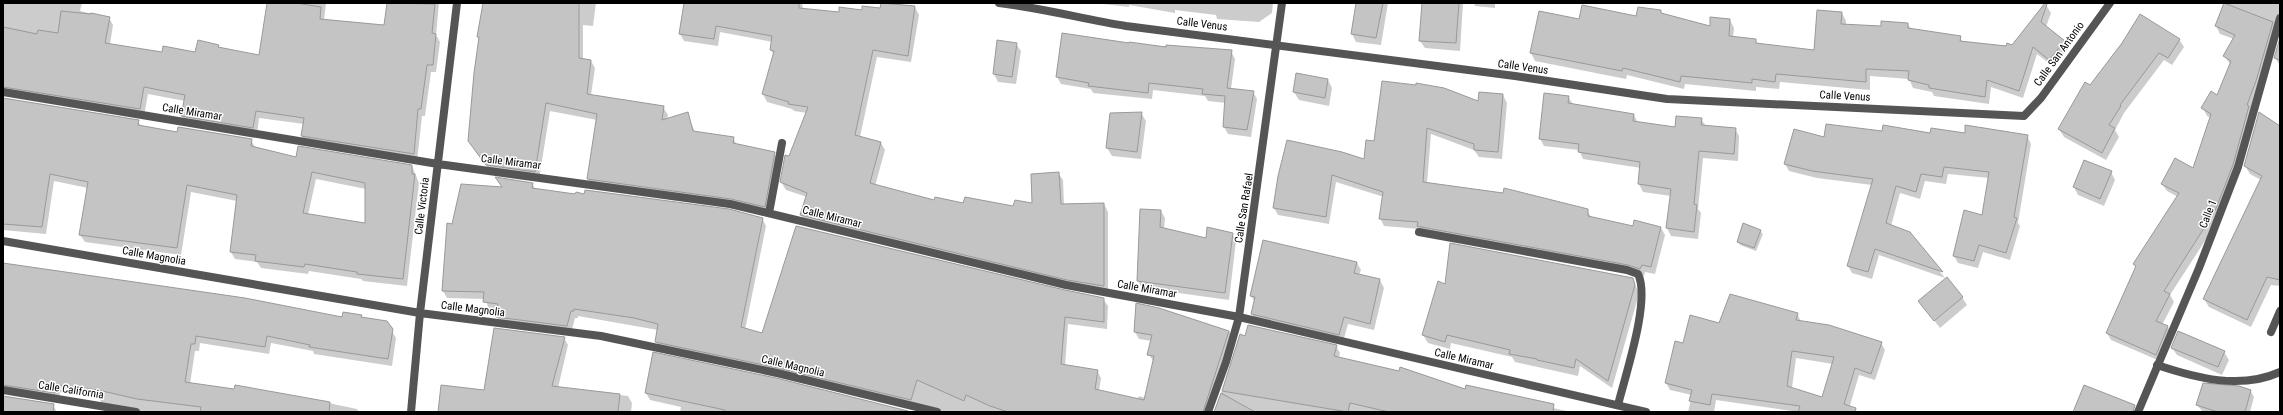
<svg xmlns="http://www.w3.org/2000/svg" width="2283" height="415" viewBox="0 0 2283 415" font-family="'Roboto Condensed',sans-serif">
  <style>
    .shadow { fill: #0003; fill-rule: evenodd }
    .building { fill: #c4c4c4; stroke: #999; fill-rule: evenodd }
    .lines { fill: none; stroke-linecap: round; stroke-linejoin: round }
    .service { stroke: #555; stroke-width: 8 }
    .minor { stroke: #555; stroke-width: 8 }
    .labels { text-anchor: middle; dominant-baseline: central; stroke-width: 3; stroke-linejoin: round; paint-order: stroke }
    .street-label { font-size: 11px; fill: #000; stroke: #fff }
  </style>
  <rect width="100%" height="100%" fill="#fff"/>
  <path class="shadow" d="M3,3H82L80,11L109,18L113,25L110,44L162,53H196L218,46L220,49L259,56L268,3H326L324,21L385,26L388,3H439L436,35L440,42L436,72H431L425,116H422L417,161L306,143L302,136L304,124L259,118L257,135L186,123L182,116L185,101L148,94L144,116L3,90Z
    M484,3H596L593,26L583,25V60L591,61L595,68L591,95L663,107L668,115L667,120L687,114L695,132L733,138L737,145L774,153L778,161L769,214L592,186L588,179L597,120L550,111L539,179L491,172L474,149L480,39L478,37Z
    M685,3H802L803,9L839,13L881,10L882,3L915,7L919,15L911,62L877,57L860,137L881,143L885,150L875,186L935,202L1014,207L1033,205L1058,173L1063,180L1064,205L1104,204L1108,212V293L805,222L801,215L807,197L786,190L781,182L807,113L794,111L792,109L767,102L763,94L774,55L771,50L773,42L720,32L718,46L684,41L680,34Z
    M1095,3H1273L1272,13L1259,22L1217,19L1216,15L1175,10V13L1129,5V7Z
    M1357,3H1388L1381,45L1356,42L1352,34Z
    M1423,3H1463L1460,51L1425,48L1420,41Z
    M1474,3H1495V8L1475,6Z
    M2225,3H2280V22L2219,219L2170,295L2174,302L2162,325L2168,327L2172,335L2160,361L2111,340L2107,333L2136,268L2134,264L2178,197L2167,191L2162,184L2193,169L2211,118L2207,116L2203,108L2218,96L2231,65L2224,56L2234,39L2220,34L2216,26Z
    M2046,5L2051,13L2046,27L2064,41L2068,49L2054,67L2037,54L2023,98L1991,87L1989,104L1934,96L1932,92L1913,88L1909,79L1870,76V90L1780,82L1779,89L1756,87V91L1685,84L1684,89L1627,75L1626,79L1535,61L1531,53L1539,12L1579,20L1637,17L1660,11L1663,15L1710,27L1730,20L1734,28L1733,38L1755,40L1758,44L1815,51L1842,13L1846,21V25L1882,27L1908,24L1911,30L1960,37L1963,43L2013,46Z
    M1063,34L1130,44L1231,51L1235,59L1231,89L1253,92L1257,99L1251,137L1228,134L1224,127L1226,103L1208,101L1205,96L1153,90L1152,99L1093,93L1091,89L1061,84L1057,77Z
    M2179,39L2184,47L2172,65L2164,60L2124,113L2115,130L2119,137L2106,160L2064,137L2059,129L2090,86Z
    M998,41L1016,44L1021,51L1016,84L998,82L994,74Z
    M2280,42V65L2275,58Z
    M1328,80L1332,88L1329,106L1299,100L1294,92Z
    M1503,95L1507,103L1502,159L1479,157L1474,150L1431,134L1427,183L1587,210L1591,217L1634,228H1661L1665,235L1655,274L1645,272L1644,276L1633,272L1420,229L1384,226L1380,218L1384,197L1336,182L1329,224L1278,215L1274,208L1279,176L1365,161L1374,142Z
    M1568,97L1573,104L1634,115L1638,123L1676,128L1701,119L1706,126L1735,129L1739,136L1738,161L1703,158L1698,209L1701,213L1698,239L1671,236L1667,228L1671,196L1643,192L1639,184L1641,168L1583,159L1579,150L1544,146L1540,139Z
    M3,98L138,121L141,127L178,133L251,140L255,147L297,158L412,166L419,183L407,286L363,281L361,279L309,271L308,274L261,268L257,262L235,259L231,252L237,201L191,192L181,255L85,242L80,235L88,188L54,181L46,234L3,230ZM316,179L366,189V225L308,215Z
    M1141,113L1146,121L1141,159L1112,156L1107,148Z
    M2280,127V286L2271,285L2251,327L2209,307L2204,299L2261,180L2250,174L2245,166Z
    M1883,132L2027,136L2031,144L2018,223L2020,226L2010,260L1983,252L1978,268L1958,263L1954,256L1983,216L1989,178L1948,174L1946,184L1925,181L1920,199L1900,193L1891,226L1909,233L1945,278L1879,255L1872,279L1852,273L1848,266L1872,185L1817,178L1789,171L1785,164L1825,138Z
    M2111,172L2115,180L2104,206L2078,195L2074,187Z
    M532,183L535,189L762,218L766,226L745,330L762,334L1065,291L1103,299L1108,306L1107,329L1068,324L1065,366L1097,371L1101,378L1099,391L1137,400L1139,396L1146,398L1154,362L1149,355L1152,341L1139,339L1135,332L1229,331L1233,339L1205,412L1201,405L1203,412H934L660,349L656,341L658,330L578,316V318H575L571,333L501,324L497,317L498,310L489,309L485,299L447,298L443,291L453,225L503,188Z
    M1161,211L1165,218L1164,229L1207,239L1232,234L1236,241L1229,300L1142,288L1138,281Z
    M1760,231L1763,234L1756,251L1740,245L1738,241Z
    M1451,244L1633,279L1639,294L1612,388L1580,366L1578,376L1515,362L1512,357L1451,343L1450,349L1428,343L1423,335L1446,285Z
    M1357,263L1361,270L1359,275L1380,280L1384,288L1374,330L1348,324L1343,342L1256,321L1252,314L1255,302L1251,296Z
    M3,264L342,318L343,313L386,322L396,338L392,366L314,354L313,351L271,343L269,354L200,343L199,351H195L190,384L300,397L357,409L359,412H131L104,407L100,400L101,397L60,392L59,400L8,392L3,395Z
    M1962,297L1967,305L1940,328L1919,301Z
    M1797,313L1801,322L1881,343L1885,350L1875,380L1859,375L1848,412H1799L1716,400L1714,412H1688L1692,395L1670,390L1666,383L1675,343L1684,344L1720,324ZM1796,358L1833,364L1823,398L1792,388Z
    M1240,335L1336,346L1340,353L1339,358L1466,390L1572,412H1215Z
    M564,338L568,345L558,388L628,396L632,403L631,412H439L485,391Z
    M2172,348L2224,352L2229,360L2222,375L2177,355Z
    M653,354L776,379L910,412H680L681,407L650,400L646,393Z
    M2250,390L2254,397L2250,412H2203L2197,405Z
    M3,397L53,405L57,412H3Z"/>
  <path class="building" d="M267,3H296L321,7L320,19L384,25L387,3L435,4L432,33L436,34L433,65H427L421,109H418L414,154L301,136L304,118L256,111L253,128L181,116L185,95L144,87L140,109L3,87V27L37,34L38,30L58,33L61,11L91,14V13L110,17L105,43L162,52L163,46L195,52L198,40L219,45L218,47L259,55Z
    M483,3H579V58L591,60L587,94L664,106L662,120L688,112L693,131L734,137L733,143L775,152L765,207L731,199L587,179L597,114L546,103L535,172L486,165L468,141L474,73L479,37H477Z
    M684,3H799V8L839,12V7L862,10V6L880,8L881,3L915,6L908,56L873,50L855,135L881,142L870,183L934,200L935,197L963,203L965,197L1013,206L1015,200L1032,203L1031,174L1059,172L1061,204L1104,203V286L1067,280L800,215L807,193L780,182L785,155L789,156L808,107L788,104L789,102L762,94L774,51L770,50L772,36L716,26L714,39L679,34Z
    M1356,3H1383L1376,38L1351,34Z
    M1422,3H1459L1456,43L1419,41Z
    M2045,3L2047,4L2041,22L2065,41L2049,60L2033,47L2019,91L1987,80L1985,97L1929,88V85L1908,80L1909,71L1866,69V82L1776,74L1775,82L1752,79V83L1681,76L1680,82L1623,68L1622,71L1530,53L1539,11L1579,19L1582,5L1636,16L1638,7L1661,10V13L1710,26V17L1730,19L1729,36L1756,39V43L1814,50L1817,10L1842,12L1841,24L1881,26V21L1908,23V28L1961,36L1960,41L2006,46L2007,43L2012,45Z
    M2224,3L2273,22L2256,81L2247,105L2249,106L2233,165L2215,211L2164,291L2170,294L2156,321L2168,326L2156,355L2106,333L2136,266L2133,264L2179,193L2161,184L2175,158L2193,168L2211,114L2201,108L2211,91L2217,95L2231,61L2223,56L2235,35L2215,26Z
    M2140,14L2180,39L2168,58L2159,53L2120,105L2121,106L2109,125L2115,128L2102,153L2058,129L2085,82L2090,85L2122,43Z
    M1062,33L1129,43V42L1166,47V45L1232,50L1227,88L1254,91L1247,130L1223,127L1225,96L1202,94L1203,89L1149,83L1148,93L1088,86L1089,83L1056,77Z
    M2280,38V60L2274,58Z
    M997,40L1017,43L1012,77L993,74Z
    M1296,73L1328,79L1325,98L1293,92Z
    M1382,81L1416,85V83L1444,88L1478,101L1479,92L1503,94L1498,152L1474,150V144L1427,128L1423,182L1503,193L1504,188L1588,209V216L1633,226L1634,220L1661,227L1651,267L1642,265L1640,269L1628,265L1432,229L1417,226L1418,222L1379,219L1383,192L1332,175L1326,217L1273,208L1278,176L1287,140L1342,152L1364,159L1366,140L1374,141Z
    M1544,93L1569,96L1568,103L1634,114L1633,121L1675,127L1676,116L1702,118L1701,125L1736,128L1734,154L1699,151L1694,204L1697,205L1694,232L1666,228L1671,189L1638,184L1640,162L1578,152L1579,144L1539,139Z
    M3,98L139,120L138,125L177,132L178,127L252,139L251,146L296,157L298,146L412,165V174H415L403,279L357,274V272L305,264L304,267L255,261L256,255L230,252L237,195L187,185L177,248L79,235L88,182L50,174L42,227L3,224ZM312,172L365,183V223L303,213Z
    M1142,112L1137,152L1106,148L1110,113Z
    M2259,112L2280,126V280L2267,277L2247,320L2203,299L2262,176L2244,166Z
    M1826,124L1882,131L1883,125L1930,133L1931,128L1965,133V125L2028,135L2014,217L2017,218L2006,253L1979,245L1974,261L1953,256L1964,210L1982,215L1989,172L1944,167L1942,177L1921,174L1916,192L1896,186L1886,223L1910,232L1943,272L1875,249L1868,272L1847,266L1873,179L1812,171L1784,164L1794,129L1824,137Z
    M2084,160L2112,171L2100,199L2073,187Z
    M495,177L533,183L532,188L575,194L576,192L584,194L585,190L729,209L763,218L741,327L762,333L796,226L1065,290L1104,298V322L1065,317L1061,364L1098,370L1095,389L1144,400L1154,356L1147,355L1152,335L1134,332L1136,303L1159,308L1229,331L1203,412H1008L990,406L966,395L964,401L917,380L911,400L778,368L655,342L658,324L634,318L574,309V311H571L567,326L496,317L498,304L483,302L484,292L442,291L447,223L452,224L461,184L502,187Z
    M1140,209L1161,210L1160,227L1206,238L1207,227L1233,233L1225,293L1137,281Z
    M1743,223L1761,230L1754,248L1737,242Z
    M1263,240L1357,262L1354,273L1380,279L1370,324L1344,317L1339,335L1251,314L1255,297L1250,296Z
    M1450,243L1633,278L1635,285L1608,381L1576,359L1574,368L1537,360V359L1509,354L1510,350L1447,335L1445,342L1422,335L1438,281L1445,284Z
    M3,263L245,298L342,317L343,312L362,315L361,317L387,321L393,329L388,359L309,347L310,345L267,336L265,347L196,336L195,344H191L185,382L234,389L235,385L330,402L329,412H200L201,407L137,399L98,390L57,385L55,393L3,385Z
    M1947,277L1963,297L1934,321L1918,301Z
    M1730,294L1798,313L1796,320L1829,325L1882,342L1871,374L1855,368L1844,404L1856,408L1855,412H1798L1800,406L1712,394L1710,405L1689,401L1692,390L1665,383L1675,341L1683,343L1690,315L1719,323ZM1792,351L1834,357L1822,397L1787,386Z
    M1248,325L1337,345L1334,356L1399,371L1400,367L1465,389L1466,385L1554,404L1553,412H1389L1350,403L1348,412L1222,391L1240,334L1245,336Z
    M494,328L565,337L552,386L620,394L618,412H438L441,385L484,390Z
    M2178,331L2225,351L2218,367L2171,348Z
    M653,352L776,378L908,411L725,412V410L645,393Z
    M2203,383L2239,386L2251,390L2245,412H2218L2196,405Z
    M2084,385L2135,405L2133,412H2073Z
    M1221,393L1255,412H1214Z
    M3,396L54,404L53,412H3Z"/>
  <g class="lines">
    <path class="service" d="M2271,332L2280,311
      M2157,365C2196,378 2240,390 2280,372"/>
    <path class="minor" d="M999,3C1042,8 1083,19 1126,26L1515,76L1667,99L2024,116L2041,98L2110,3
      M3,92L438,164L730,204L1066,285L1239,317L1646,412
      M769,213L782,143
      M1419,232L1627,270L1638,274C1651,300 1625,376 1618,405
      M3,241L420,313L601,336L777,373L937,412
      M3,390L136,412
      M411,412L420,313L457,3
      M1208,412L1226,362L1239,317L1282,3
      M2138,412L2199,268L2238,167L2280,18"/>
  </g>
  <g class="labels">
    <g class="street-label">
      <text transform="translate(1202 24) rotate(7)">Calle Venus</text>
      <text transform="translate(2059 54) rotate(-54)">Calle San Antonio</text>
      <text transform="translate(1523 67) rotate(8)">Calle Venus</text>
      <text transform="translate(1845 96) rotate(3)">Calle Venus</text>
      <text transform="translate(192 112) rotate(9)">Calle Miramar</text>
      <text transform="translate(511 162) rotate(7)">Calle Miramar</text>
      <text transform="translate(422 206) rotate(-83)">Calle Victoria</text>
      <text transform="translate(1244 208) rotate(-81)">Calle San Rafael</text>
      <text transform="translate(2208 214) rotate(-69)">Calle 1</text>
      <text transform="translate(832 217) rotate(14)">Calle Miramar</text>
      <text transform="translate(154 256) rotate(10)">Calle Magnolia</text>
      <text transform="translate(1147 289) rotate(10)">Calle Miramar</text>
      <text transform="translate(473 309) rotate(7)">Calle Magnolia</text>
      <text transform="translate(1464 359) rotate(13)">Calle Miramar</text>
      <text transform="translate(793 366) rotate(13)">Calle Magnolia</text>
      <text transform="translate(71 390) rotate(9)">Calle California</text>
    </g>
  </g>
  <rect width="2283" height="415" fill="none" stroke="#000000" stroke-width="8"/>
</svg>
